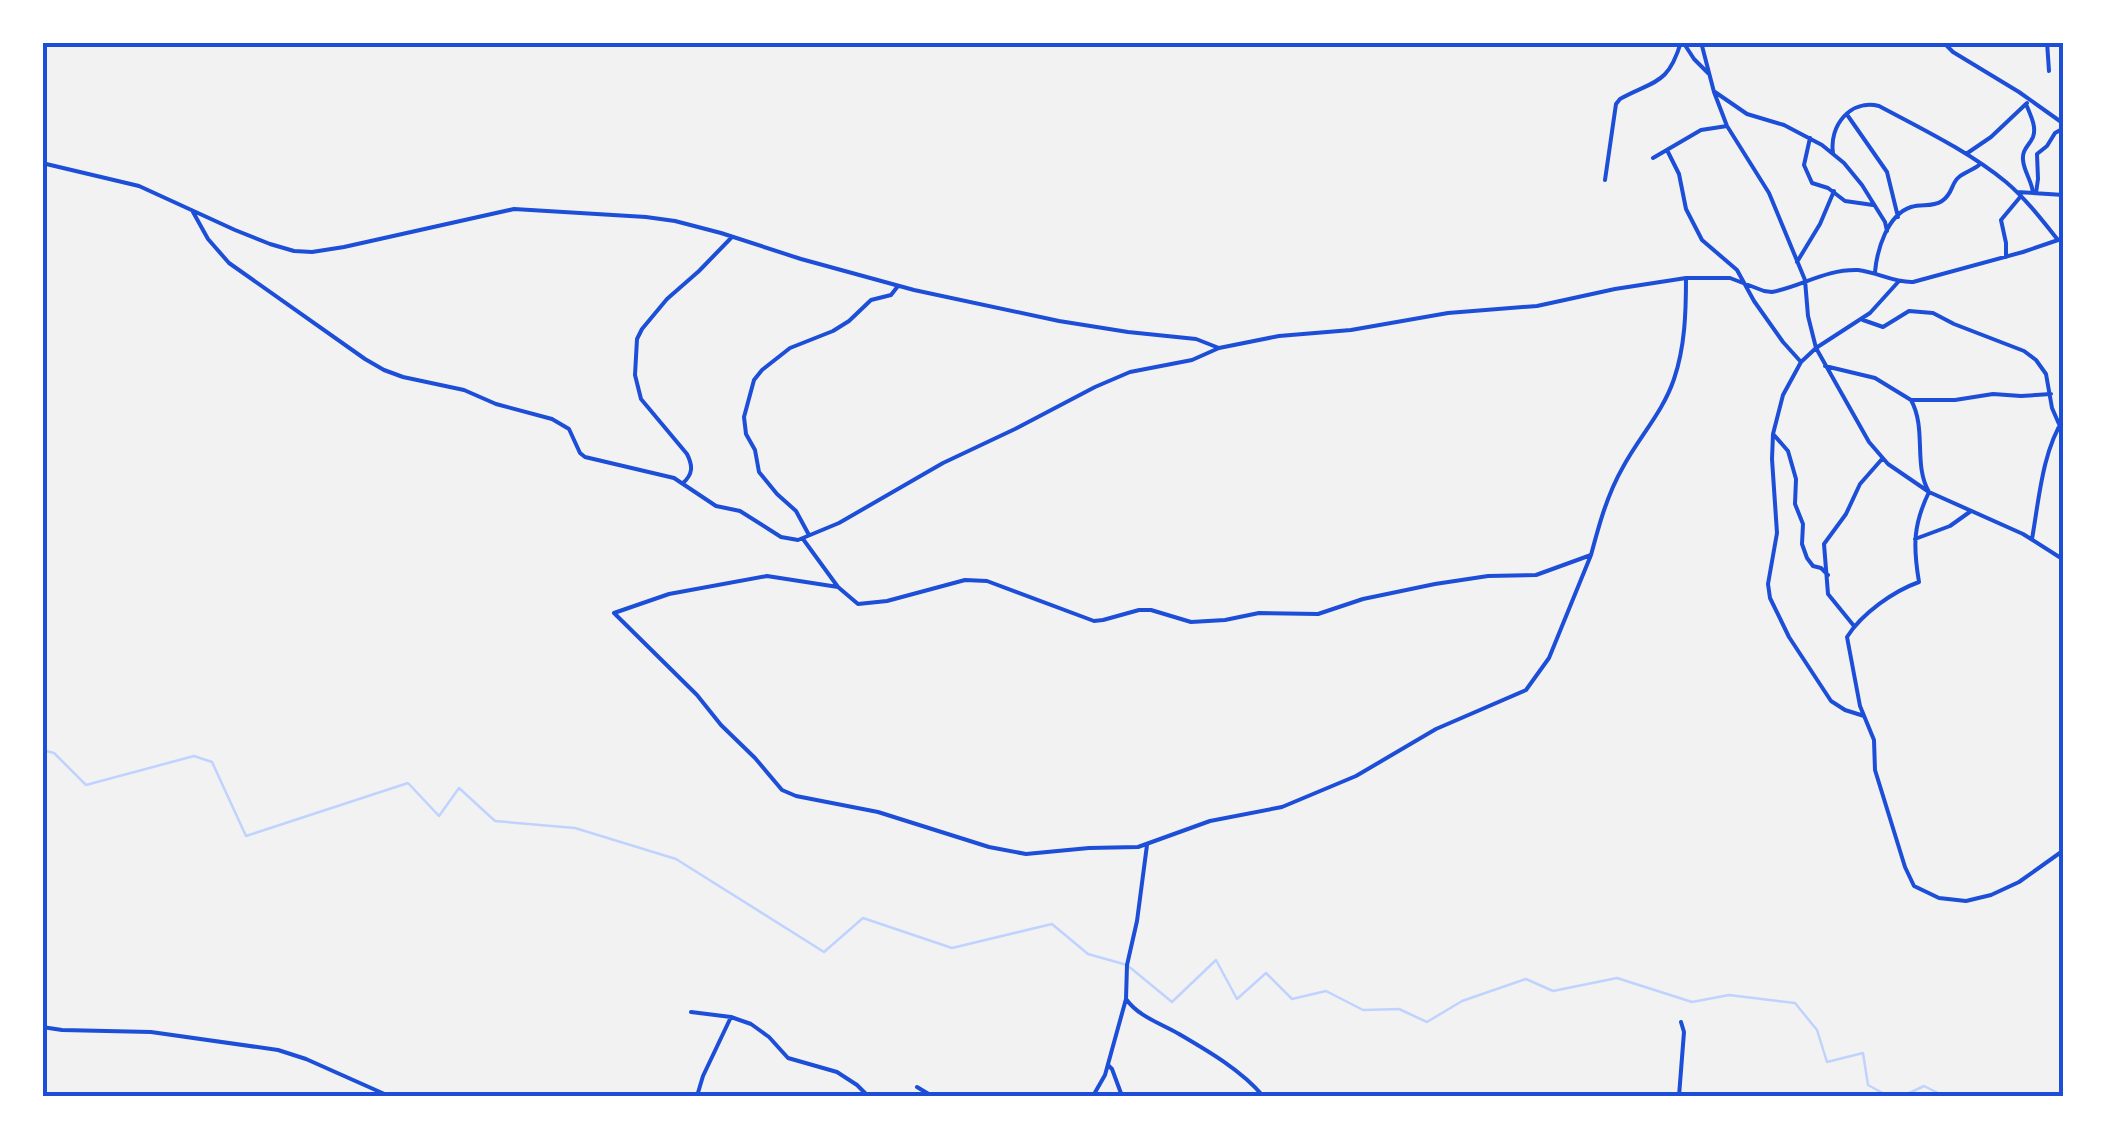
<svg xmlns="http://www.w3.org/2000/svg" width="2106" height="1139" viewBox="0 0 2106 1139" font-family="Jost,sans-serif">
  <style>
    .lines { fill: none; stroke-linecap: round; stroke-linejoin: round }
    .stream { stroke: #bfd3fe; stroke-width: 2.5 }
    .minor { stroke: #1d4ed8; stroke-width: 4 }
    .neatline { fill: none; stroke: #1d4ed8; stroke-width: 4 }
  </style>
  <rect width="100%" height="100%" fill="#f2f2f2"/>
  <g class="lines">
    <path class="stream" d="M42,750L54,753L86,785L194,756L212,762L246,836L408,783L439,816L459,788L495,821L575,828L676,859L824,952L863,918L952,948L1052,924L1088,954L1127,965L1172,1002L1216,960L1237,999L1266,973L1292,999L1326,991L1363,1010L1399,1009L1427,1022L1462,1001L1526,979L1553,991L1617,978L1692,1002L1729,995L1795,1003L1817,1030L1827,1062L1863,1053L1868,1085L1888,1096
      M1903,1096L1924,1086L1944,1096"/>
    <path class="minor" d="M1683,42L1694,59L1708,73
      M1701,42L1714,92L1727,126L1769,193L1805,280L1808,316L1816,348L1869,442L1888,464L1929,492L2023,534L2064,560
      M1943,42L1953,52L2019,92L2064,124
      M2047,42L2049,71
      M1715,92L1747,114L1784,125L1822,145L1844,163L1862,185L1885,222L1887,231
      M2026,104C2030,114 2037,127 2033,137C2029,146 2022,149 2023,160C2024,172 2032,181 2033,193
      M1848,116L1887,172L1898,217
      M1810,138L1804,165L1812,183L1828,188L1845,201L1873,205
      M1667,150L1679,174L1686,209L1702,240L1737,270L1754,301L1783,342L1801,362
      M1833,153C1829,126 1850,99 1879,106C1922,129 1968,151 2006,182C2026,199 2042,220 2058,240
      M1966,154L1991,137L2027,103
      M1653,158L1701,130L1727,126
      M42,163L139,186L235,230L270,244L294,251L312,252L344,247L514,209L646,217L675,221L721,233L801,259L914,290L1059,321L1128,332L1196,339L1219,348L1279,336L1351,330L1448,313L1537,306L1615,289L1686,278H1730L1764,291L1772,292C1802,286 1826,269 1858,270C1877,272 1894,283 1913,282L2023,252L2064,238
      M1605,180L1616,104L1620,99C1655,80 1668,85 1681,42
      M2017,192L2064,195
      M2036,193L2038,179L2037,154L2047,146L2055,133L2064,128
      M193,212L208,239L229,263L365,359L384,370L403,377L464,390L496,404L552,419L569,429L580,453L585,457L674,478L716,506L740,511L781,537L798,540L839,523L943,463L1015,429L1095,387L1130,372L1192,360L1219,348
      M2006,257V243L2001,220L2021,196
      M1797,262L1820,224L1834,191
      M1875,272C1877,250 1887,215 1911,207C1922,203 1931,208 1942,201C1953,194 1951,183 1959,177C1965,172 1973,170 1979,165
      M1863,320L1883,327L1909,311L1933,313L1954,324L2024,351L2036,360L2046,374L2052,408L2059,424
      M1825,366L1875,378L1911,400H1955L1993,394L2021,396L2051,394
      M1911,400C1927,429 1913,465 1929,492C1913,525 1913,546 1919,582C1894,591 1862,613 1847,637L1860,706L1874,740L1875,770L1905,867L1914,886L1939,898L1966,901L1991,895L2019,882L2064,850
      M1774,435L1788,451L1796,479L1795,504L1803,524L1802,544L1807,558L1813,566L1821,568L1828,575
      M683,483C693,474 693,466 687,454L641,399L635,375L637,339L642,329L667,299L699,271L731,238
      M809,535L796,511L777,494L759,472L755,450L746,434L744,417L754,380L762,370L790,348L833,331L849,321L871,300L891,295L898,286
      M803,539L838,587
      M1915,539L1950,526L1971,511
      M2032,539C2039,500 2042,452 2064,418
      M1591,555L1549,658L1526,690L1436,729L1356,776L1282,807L1210,821L1138,847L1089,848L1026,854L989,847L878,812L796,796L782,790L755,758L721,725L697,695L614,613L669,594L767,576L838,587L858,604L887,601L965,580L987,581L1094,621L1103,620L1139,610H1151L1191,622L1225,620L1259,613L1318,614L1363,599L1435,584L1488,576L1536,575L1591,555C1599,525 1607,495 1623,467C1639,437 1663,412 1674,379C1685,347 1686,312 1686,278
      M1854,626L1828,594L1824,544L1846,514L1860,484L1882,459
      M1864,716L1845,710L1831,701L1789,637L1770,598L1768,584L1777,533L1772,459L1773,434L1783,395L1801,362L1816,348L1870,313L1899,281
      M1147,845L1137,921L1127,965L1126,999C1139,1017 1160,1023 1179,1034C1208,1051 1241,1070 1263,1096
      M691,1012L731,1017L751,1024L769,1037L788,1058L837,1072L857,1085L868,1096
      M42,1027L62,1030L151,1032L278,1050L306,1059L389,1096
      M1108,1065L1112,1069L1122,1096
      M917,1087L932,1096
      M697,1096L703,1076L731,1017
      M1093,1096L1105,1075L1126,999
      M1679,1096L1684,1032L1681,1022"/>
  </g>
  <rect width="2106" height="1139" fill="none" stroke="#ffffff" stroke-width="90"/>
  <rect x="45" y="45" width="2016" height="1049" class="neatline"/>
</svg>
